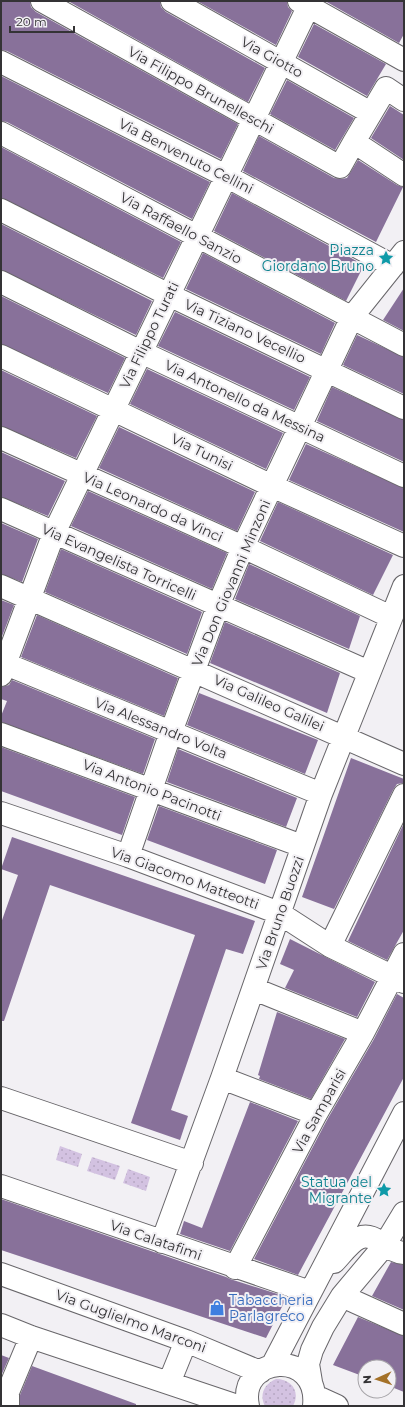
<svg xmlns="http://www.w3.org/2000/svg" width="405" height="1407" viewBox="0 0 405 1407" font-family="Montserrat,sans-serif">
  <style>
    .grass { fill: url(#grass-dots) }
    .building { fill: #88719a }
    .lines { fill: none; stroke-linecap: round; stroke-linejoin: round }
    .minor-casing { stroke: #68666a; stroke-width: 24 }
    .minor { stroke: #fff; stroke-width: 22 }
    .labels { text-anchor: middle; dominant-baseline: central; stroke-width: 4; stroke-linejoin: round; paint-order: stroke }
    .street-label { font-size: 14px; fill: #343335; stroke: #f2f0f4 }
    .culture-label { font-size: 14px; fill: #0d838f; stroke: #f2f0f4; text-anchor: end }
    .shop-label { font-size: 14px; fill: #366cbe; stroke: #f2f0f4; text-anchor: start }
  </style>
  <defs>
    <pattern id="grass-dots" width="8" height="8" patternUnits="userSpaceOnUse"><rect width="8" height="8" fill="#d3c2e1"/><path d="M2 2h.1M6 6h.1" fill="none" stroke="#b6a7c2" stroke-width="1.8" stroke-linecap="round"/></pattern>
  </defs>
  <rect width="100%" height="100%" fill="#f2f0f4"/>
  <path class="grass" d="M60,1146L82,1154L78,1167L56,1160Z
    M92,1157L120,1166L115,1180L87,1171Z
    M128,1169L150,1177L146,1191L123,1183Z
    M276,1379C291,1379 301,1391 293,1406H265C259,1395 264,1384 276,1379Z"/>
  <path class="building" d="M1,1H30L31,7L36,12L238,124L221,159L7,51L1,50Z
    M68,1H160L161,7L166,12L265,68L248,102Z
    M197,1H287L288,7L292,11L276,45Z
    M325,1H404V34L399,43Z
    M314,24L386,64L367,96L298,57Z
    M1,76L210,182L192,219L7,122L1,121Z
    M287,80L354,118L335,150L270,114Z
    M390,106L404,115V160L371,138Z
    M259,136L334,178L341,179L347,178L358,160L397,185L403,187L376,242L243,171Z
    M1,147L181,242L163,278L1,198Z
    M232,193L364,265L346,301L214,231Z
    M1,224L152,301L136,335L1,270Z
    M203,253L335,323L321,354L186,289Z
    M404,288V331L383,320Z
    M1,296L125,358L108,393L1,344Z
    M175,312L310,377L294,410L158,346Z
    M357,335L404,357V394L343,365Z
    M147,369L283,433L266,469L130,404Z
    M1,370L97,416L76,458L1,426Z
    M332,387L404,420V462L317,421Z
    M119,427L255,492L237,531L99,468Z
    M306,444L404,488V532L289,480Z
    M1,452L65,481L48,516L1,497Z
    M88,491L227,553L212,589L71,526Z
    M278,502L393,555L373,595L260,541Z
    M1,523L38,539L22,582L1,574Z
    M61,549L202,612L187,654L45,592Z
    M249,564L360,616L349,649L235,599Z
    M1,600L14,605L1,639Z
    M37,615L178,678L164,716L21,657Z
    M225,622L340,673L327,713L210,663Z
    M12,680L155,739L143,774L1,722V716L7,701L1,699V687L9,685Z
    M199,693L318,740L305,774L187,725Z
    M1,747L135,797L122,835L1,791Z
    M178,749L297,798L286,827L167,782Z
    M351,758L404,779V783L397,784L393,790L334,909L302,897Z
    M159,806L277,850L265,884L147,840Z
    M404,823V930L387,960L348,941Z
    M12,837L255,921L243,954L226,949L171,1110L188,1116L180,1140L131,1123L195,935L50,885L4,1021H1V923L18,875L1,869Z
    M290,939L375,982L357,1017L285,988L294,970L280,964Z
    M397,994L404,998V1077L298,1275L254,1259L327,1120L374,1039Z
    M277,1012L345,1039L311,1099L259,1079L260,1076L258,1075Z
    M250,1102L298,1121L230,1251L180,1234L184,1221L202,1228Z
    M1,1199L226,1277L230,1279L287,1297L266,1338L1,1250Z
    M391,1262L404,1265V1310L372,1296Z
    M358,1317L404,1336V1392L389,1386V1367H365V1377L333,1365Z
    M1,1355L9,1358L1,1376Z
    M32,1366L136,1404V1406H20V1395Z"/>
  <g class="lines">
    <g class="minor-casing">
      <path id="minor" d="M42,1L340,167L354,142
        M172,1L371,113
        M299,1L404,60
        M1,62L226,176L393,266
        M404,100L386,88L354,142L404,175
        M1,133L404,345
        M1,210L169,295L404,408
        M1,282L141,352L404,476
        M1,356L272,486L404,546
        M1,438L243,547L391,617
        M1,509L369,672
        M1,586L404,764
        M1,662L321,794
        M1,675L54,533L311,1
        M1,734L302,846
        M1,813L128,856L279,913L330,946L404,982
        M128,856L171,732L218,606L243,547L352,317L404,252
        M330,946L404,795
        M254,989L363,1033
        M222,1078L316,1114
        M1,1098L192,1163
        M1,1186L310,1292
        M162,1242L222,1078L321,794L404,586
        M334,1262C341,1255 350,1242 359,1238C375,1231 387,1252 404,1253
        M235,1268L316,1114L363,1033L404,954
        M1,1274L186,1341L260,1372
        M342,1296L404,1324
        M1,1325L31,1337L237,1406
        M272,1366L404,1113
        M311,1382L308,1364L312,1350L323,1327L342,1296L384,1246L404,1213
        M169,1383L186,1341
        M315,1396L337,1406
        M8,1406V1392L31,1337
        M248,1406C237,1355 320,1348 314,1406"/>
    </g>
    <use href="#minor" class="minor"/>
  </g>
  <defs>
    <g id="sight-bare" transform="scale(1.2)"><path d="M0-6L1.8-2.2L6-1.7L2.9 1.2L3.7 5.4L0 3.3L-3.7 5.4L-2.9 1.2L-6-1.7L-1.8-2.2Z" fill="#0f9aa8" stroke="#f2f0f4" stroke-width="2.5" paint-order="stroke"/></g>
    <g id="shop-bare" transform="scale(1.2)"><path d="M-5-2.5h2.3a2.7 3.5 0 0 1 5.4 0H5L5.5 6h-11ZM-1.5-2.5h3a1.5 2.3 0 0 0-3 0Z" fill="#3f7fe0" stroke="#f2f0f4" stroke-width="2.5" paint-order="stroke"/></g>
  </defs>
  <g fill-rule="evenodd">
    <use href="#sight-bare" x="386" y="258"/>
    <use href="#sight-bare" x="384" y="1190"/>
    <use href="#shop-bare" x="217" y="1308"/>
  </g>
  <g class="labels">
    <g class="street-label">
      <text transform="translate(272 57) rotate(29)">Via Giotto</text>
      <text transform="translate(201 90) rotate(29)">Via Filippo Brunelleschi</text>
      <text transform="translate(186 156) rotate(27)">Via Benvenuto Cellini</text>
      <text transform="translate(181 228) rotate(28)">Via Raffaello Sanzio</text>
      <text transform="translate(245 331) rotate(25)">Via Tiziano Vecellio</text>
      <text transform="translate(149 335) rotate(-64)">Via Filippo Turati</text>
      <text transform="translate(245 401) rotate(25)">Via Antonello da Messina</text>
      <text transform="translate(202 452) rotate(26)">Via Tunisi</text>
      <text transform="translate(153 507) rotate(24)">Via Leonardo da Vinci</text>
      <text transform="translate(119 562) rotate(24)">Via Evangelista Torricelli</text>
      <text transform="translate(231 583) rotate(-67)">Via Don Giovanni Minzoni</text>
      <text transform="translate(269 703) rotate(24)">Via Galileo Galilei</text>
      <text transform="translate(161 728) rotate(22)">Via Alessandro Volta</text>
      <text transform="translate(152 790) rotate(21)">Via Antonio Pacinotti</text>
      <text transform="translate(185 878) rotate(20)">Via Giacomo Matteotti</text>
      <text transform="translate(280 913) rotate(-71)">Via Bruno Buozzi</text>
      <text transform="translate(319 1111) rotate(-61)">Via Samparisi</text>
      <text transform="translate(156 1240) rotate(19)">Via Calatafimi</text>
      <text transform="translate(131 1321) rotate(20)">Via Guglielmo Marconi</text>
    </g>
    <g class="culture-label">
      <text x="374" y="250">Piazza<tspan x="374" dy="16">Giordano Bruno</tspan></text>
      <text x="372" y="1182">Statua del<tspan x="372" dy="16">Migrante</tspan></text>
    </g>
    <g class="shop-label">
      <text x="229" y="1300">Tabaccheria<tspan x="229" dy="16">Parlagreco</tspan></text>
    </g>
  </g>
  <rect width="405" height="1407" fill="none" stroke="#343335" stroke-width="4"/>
  <g transform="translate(377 1379) rotate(267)"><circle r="19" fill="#f2f0f4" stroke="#a6a4a8"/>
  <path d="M0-3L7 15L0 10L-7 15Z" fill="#a47128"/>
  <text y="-6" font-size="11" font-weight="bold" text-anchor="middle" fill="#343335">N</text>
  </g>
  <path d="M10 26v6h64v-6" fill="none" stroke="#343335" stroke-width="2"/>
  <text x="16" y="26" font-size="12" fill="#343335" stroke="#f2f0f4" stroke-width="3" paint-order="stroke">20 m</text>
</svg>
